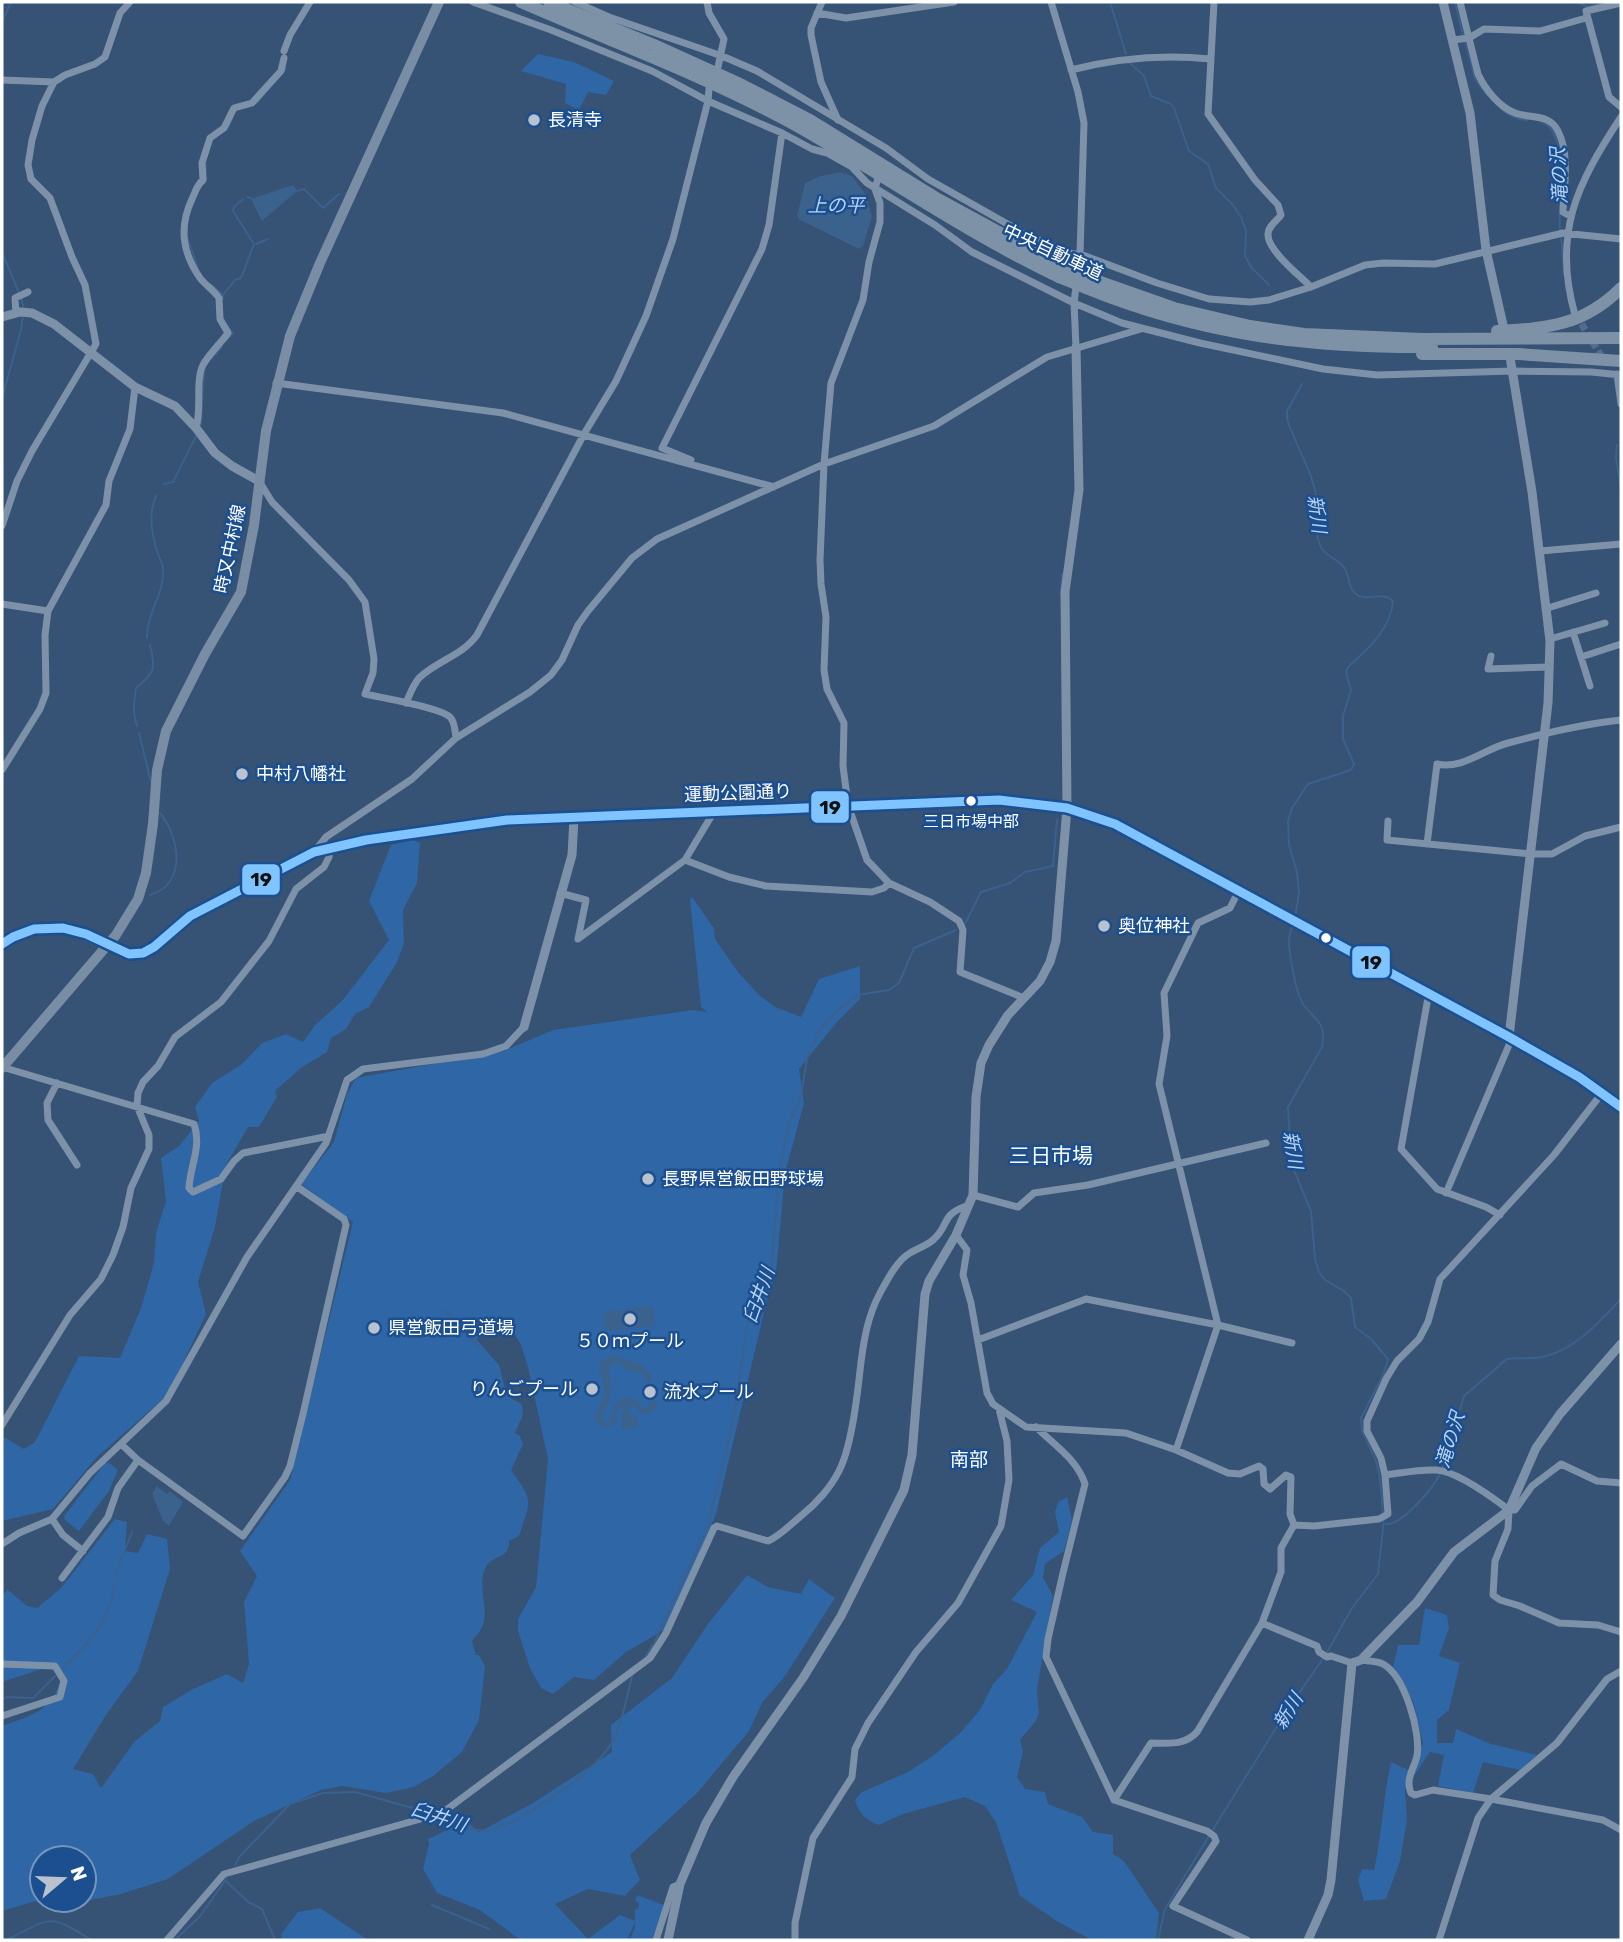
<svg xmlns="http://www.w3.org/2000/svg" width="1623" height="1942" viewBox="0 0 1623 1942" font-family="Rubik,'Noto Sans JP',sans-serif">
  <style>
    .green { fill: #2f66a5; fill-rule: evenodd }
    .water { fill: #3b618d; fill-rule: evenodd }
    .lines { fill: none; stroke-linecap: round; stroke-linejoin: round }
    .stream { stroke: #3b618d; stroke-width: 2 }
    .minor-tunnel { stroke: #546c89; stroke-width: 7; stroke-dasharray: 7 3.5; stroke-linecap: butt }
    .minor { stroke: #7d92a8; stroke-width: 7 }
    .tertiary { stroke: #7d92a8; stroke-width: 9 }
    .secondary { stroke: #798da4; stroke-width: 10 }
    .motorway { stroke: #7e92a7; stroke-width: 12 }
    .motorway-bridge { stroke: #7e92a7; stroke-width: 12 }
    .bus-1-casing { stroke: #1b4f8f; stroke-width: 14 }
    .bus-1 { stroke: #80c4ff; stroke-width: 9 }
    .poi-dot { fill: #b9c2ce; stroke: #1b4f8f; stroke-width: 2.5 }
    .bus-dot { fill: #fff; stroke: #1b4f8f; stroke-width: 2.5 }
    .labels { text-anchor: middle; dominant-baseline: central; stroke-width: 5; stroke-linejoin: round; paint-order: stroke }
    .bus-label { font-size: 16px; fill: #fff; stroke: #1b4f8f }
    .poi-label { font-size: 18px; fill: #fff; stroke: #1b4f8f; text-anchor: start }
    .street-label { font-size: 18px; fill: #fff; stroke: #1b4f8f }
    .water-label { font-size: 19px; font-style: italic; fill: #b5d3f5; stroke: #1b4f8f }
    .neighbourhood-label { font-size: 19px; fill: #fff; stroke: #1b4f8f }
    .quarter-label { font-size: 21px; fill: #fff; stroke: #1b4f8f }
    .line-badge { stroke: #1b4f8f; stroke-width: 2.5 }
    .pale-badge-label { font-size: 19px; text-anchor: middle; font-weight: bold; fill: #111 }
  </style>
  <rect width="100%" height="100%" fill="#365274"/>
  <path class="green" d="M538,54L574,62L614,81L606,95L588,92L579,110L565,103L566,84L521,71Z
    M413,840L420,843L417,883L403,910L404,944L396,964L369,1007L355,1014L346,1029L331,1038L327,1052L301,1068L275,1091L277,1097L259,1127H248L226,1165L215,1227L198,1282L206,1314L177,1376L163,1399L97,1457L53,1509L2,1521V1436L24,1449L35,1442L79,1356L120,1358L141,1308L154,1263L156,1233L166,1201L161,1158L179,1146L199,1121L195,1107L212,1083L242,1064L262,1043L286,1034L303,1042L315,1025L342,1001L389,940L369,901L391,845Z
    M692,897L714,928L715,939L738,972L759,995L775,1007L801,1017L819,979L860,966V999L836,1023L799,1069L804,1103L785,1173L776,1273L768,1296L716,1514L705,1541L664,1630L626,1652L594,1680L574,1677L553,1694L541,1688L530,1668L518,1631V1619L536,1587L548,1459L528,1367L521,1345L510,1326L476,1339L499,1365L507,1396L522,1404L523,1415L515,1433L520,1436L523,1444L511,1470C534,1502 531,1499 519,1536L509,1541C510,1560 493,1554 486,1567C476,1584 490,1610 482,1627C480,1632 475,1637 472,1641L476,1655H479L485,1666L479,1720L462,1752L433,1776L414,1787L386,1793L342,1786L321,1790L254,1821L168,1879L121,1894L76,1903L36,1901L2,1911V1726C29,1716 53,1711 60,1680L54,1670L45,1668L2,1682V1595L8,1590L27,1606L37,1608L61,1588L115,1519L127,1522L125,1551L138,1553L147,1534L167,1539L170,1569L138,1671L106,1715L73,1769L93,1774L101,1788L135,1741L160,1721L163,1707L191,1690L227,1674L243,1683L249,1664L244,1602L257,1576L240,1551L290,1480L353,1222L301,1184L334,1142L347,1094L356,1078L504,1051L553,1030L693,1010L707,1012L701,1007L690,900ZM42,1858H84V1900H42Z
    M105,1463H109L118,1470L109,1491L79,1531L65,1520L64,1516Z
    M1067,1497L1072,1520L1064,1551L1045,1564L1043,1577L1053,1596L1037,1690L1039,1714L1035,1722L1020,1740L1023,1751L1017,1777L1025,1789L1045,1792L1048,1804L1082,1817L1093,1832L1113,1835V1854L1124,1861L1159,1913L1156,1940H1092L1060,1923L1020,1896L996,1822L985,1806L965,1797L903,1814L879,1825C866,1820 859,1814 855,1800L862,1792L908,1772L934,1755L960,1733L980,1710L993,1684L1007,1669L1037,1612L1011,1600L1033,1575L1040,1548L1059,1532L1055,1512L1058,1502Z
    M747,1575L768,1587L801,1594L809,1579L835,1598L785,1676L762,1703L749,1731L698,1792L630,1855L640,1880L625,1896L588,1889L555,1904L588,1939L620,1915L635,1921V1910L638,1909L639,1903L635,1900L637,1895L664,1905L652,1940H630L635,1927V1922L627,1940H518L519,1939L480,1910L437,1893L423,1869L429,1845L428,1839L466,1821L479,1832L533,1803L612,1752L611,1725L672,1678L708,1624Z
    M1425,1608L1447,1615L1449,1628L1439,1656L1460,1663L1449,1710L1437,1720V1743H1453L1456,1729L1491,1744L1537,1755L1520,1770L1483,1762L1473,1793L1438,1786L1444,1755L1430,1752L1405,1789L1407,1820L1400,1861L1386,1899L1364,1901L1358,1880L1362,1869L1374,1870C1382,1834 1383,1798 1391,1762L1408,1770L1423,1743L1413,1701L1393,1667L1398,1645H1419Z
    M320,1908L368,1940H283L281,1934L298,1912Z"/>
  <path class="water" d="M840,172L852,176L866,195L872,217L863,246L859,249L800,220L797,216L805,183L821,176Z
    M293,185L297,191L262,221L251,199Z
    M653,1306L655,1326L606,1331L604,1312Z
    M611,1355L640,1364L651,1374V1387L654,1392L652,1393L657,1403L654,1411C644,1417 640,1412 632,1405L628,1406L629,1413L637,1418L638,1427L622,1429L621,1414L624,1409V1406L617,1411L615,1424L603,1428L595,1420C595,1410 601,1406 603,1398C607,1387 600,1378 599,1368L601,1362ZM614,1363H620L626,1370L642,1373L646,1380L651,1403L647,1408H643L638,1402L625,1396L614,1405L610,1420L605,1422L602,1416C610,1400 614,1389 608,1371Z
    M157,1486L167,1494L170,1491L183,1502L169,1526L163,1521L152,1494Z"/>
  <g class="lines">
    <path class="stream" d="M1110,2L1126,54
      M1455,2L1463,35
      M1579,2C1585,9 1595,5 1603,3
      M2,22L11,2
      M1465,40L1475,79L1487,95
      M1130,63L1144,76L1151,96L1171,104L1174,108L1189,151L1208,164L1216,188L1232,204L1241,217L1246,231L1245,256L1251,267L1269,285
      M256,104L286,68
      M1499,107C1507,115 1515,120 1527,120
      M1540,121C1572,133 1557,202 1560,230
      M227,129L232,119
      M206,179V164
      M297,191L304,189L323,208L339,194
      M247,197L251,198
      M1561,235L1564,275
      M187,237L198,268
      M256,244L268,239
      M2,252L19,293
      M212,285L223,295V299
      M223,295L235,280L241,278L254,244L233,211L234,207L243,199
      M21,298L24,309
      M227,325L233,333L227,340
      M212,358L222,347
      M2,398L21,330L23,315
      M201,424L204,372
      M1617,445L1616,457L1621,490
      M164,484L173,482L196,436
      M1061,597L1062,575L1064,573
      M147,638C146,615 165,592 163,569C163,564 160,559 158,554C152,536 148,513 156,496
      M137,726C132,712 134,702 136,688C155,673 156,669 150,645
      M139,733L151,782
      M150,895C188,884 179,836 160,813
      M1295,917L1299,893L1297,872L1289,845L1288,821L1292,808L1308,784L1351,770L1354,764L1343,739V716L1351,690L1346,672L1348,667C1368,649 1391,629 1393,601C1382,589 1363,605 1353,591C1348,584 1349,573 1343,566C1337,559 1327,556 1322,549C1313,535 1319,516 1317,501C1313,471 1296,447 1287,419V411L1302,384
      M1293,923C1291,930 1288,937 1289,944C1290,958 1296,994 1303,1004C1315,1021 1327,1021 1322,1047L1288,1107L1291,1163L1311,1211L1315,1259L1319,1272L1325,1280L1344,1291L1351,1298L1355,1327L1371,1339L1388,1359L1384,1373L1361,1418L1362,1430L1376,1461L1380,1478L1383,1514
      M965,924L981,892L1010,883L1025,872L1053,866L1057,820
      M445,1310L479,1347
      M1443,1467L1464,1396L1507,1359C1520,1357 1534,1360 1546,1356C1576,1349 1601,1320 1621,1299
      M1386,1524C1403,1525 1434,1487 1441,1472
      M115,1575L132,1532
      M1327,1652L1352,1608L1378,1574L1384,1519
      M646,1656L655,1641L706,1530L718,1486L735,1409L746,1332L751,1311L766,1286L772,1264L778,1180L788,1126L801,1096L807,1059L818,1032L838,1010L858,995L889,990L899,983L914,948L956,930
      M63,1667C90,1644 111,1618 115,1582
      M2,1699L7,1697L33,1698L55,1676
      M443,1817C458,1824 472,1833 489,1830C521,1824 601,1768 614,1739C623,1720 627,1696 632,1676
      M1212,1831L1286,1712L1324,1657
      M235,1865L240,1856L290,1804L323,1793L355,1792L431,1813
      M226,1881L248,1902L262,1909L275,1940
      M432,1905L489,1929
      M6,1940C51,1919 46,1911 91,1940
      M175,1940L201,1915L227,1878
      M1158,1940L1165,1909L1209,1836"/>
    <path class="minor-tunnel" d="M1576,315L1605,362"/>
    <path class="minor" d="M473,2L551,30L652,71L708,101L782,133L812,149L827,153L852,167L867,183L935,225L972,252L1074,303L1122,323L1200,343L1323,369L1377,375L1513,371L1591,372L1621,375
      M575,2L609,17L722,56L757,71L886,148L928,179L1027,235L1073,254H1080L1157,283L1209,299L1250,302L1269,300L1311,287L1365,265L1383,263L1435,264L1563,233L1621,239
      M707,2L709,13L724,39L718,67
      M822,2L811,28V35L821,82L838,120
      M1051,2L1078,92L1084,123L1080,254L1074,303L1076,347
      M1214,2L1208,114L1255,180L1278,205L1281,215C1277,221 1268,226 1268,234C1267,250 1299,275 1311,287
      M1460,2L1478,74C1485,89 1499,107 1515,113C1530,119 1549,113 1558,131C1570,154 1564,187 1563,212L1570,216
      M1621,3L1586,11L1609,97L1621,107
      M817,13L846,18L954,2
      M1453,40L1469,38L1484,29L1540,31L1586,18
      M284,51L290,35L310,2
      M1071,70C1118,58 1162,54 1210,59
      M2,80L54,82
      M878,178L875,189L880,203V222L869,262L863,300L831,383L824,464L820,560L821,584L826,617L824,670L827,689L844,723L843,766L848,805L867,860L889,883L930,902L959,921L963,930L960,972L1024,998
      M16,313L15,298L28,292
      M1575,315C1552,233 1577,184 1621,117
      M1617,374L1621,404
      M276,383L503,413L774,487
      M196,428C202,409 195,381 203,365C209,354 221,343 228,333L220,319L219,298C214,290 206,286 200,278C182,252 179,227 192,199C196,191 196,186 203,180L202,163L210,138L224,128L234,108L252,103L281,71L284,58
      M691,460L662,448L762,249L769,225L782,133
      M259,481L272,502L349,580L365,602L374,659L373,673L365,694C382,698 439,707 450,717C455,722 455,731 456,738
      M2,526L17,481L32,451L96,344L85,285L72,257L50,198L31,179L28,165L32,140L42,106L54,82L65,75L95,64L105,57L120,13L130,2
      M1540,551L1621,544
      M2,604L48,611
      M1548,608L1596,593
      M1573,632L1590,686
      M1550,639L1605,623
      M1491,656L1488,669L1550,667
      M1581,657L1621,644
      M406,703C410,694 413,685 419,678C436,661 462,656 477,635L584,434L616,381L646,316L673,239L708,101L709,89
      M2,770L40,709L46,693L45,635L48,611L106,505L109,481L130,429L135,387
      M1388,821L1387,840L1532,854H1552L1585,836L1621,827
      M1427,844L1437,764C1462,770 1484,749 1508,743C1545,733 1583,724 1621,720
      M314,852L326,837L412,779L456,738L530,692L551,675L562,660L578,625L588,611L632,558L657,539L824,464L934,426L1047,357L1141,329
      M685,860L729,877L766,886L872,892L884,888L889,883
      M560,893L586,900L578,939L685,860L715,810
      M1429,992L1401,1149L1437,1189L1486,1207L1500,1215
      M2,1067L194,1124C202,1146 190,1166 189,1188L193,1192L221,1179L234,1161L243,1153L324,1137L328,1138
      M57,1083L47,1103L48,1120L77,1165
      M1446,1193L1509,1045V1037
      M973,1195L1018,1207L1034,1193L1088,1185L1266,1143
      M956,1235L967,1250L963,1275L971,1303L987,1393L993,1404L1026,1427L1126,1433L1176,1450L1228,1473L1240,1474L1259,1466L1263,1469L1264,1484L1270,1489L1286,1475L1291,1477L1290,1514L1294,1525
      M978,1340L1086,1299L1218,1325L1292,1343
      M2,1425L70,1315L101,1279L113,1255L123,1227L131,1188L149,1149V1135L137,1106L138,1093L143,1082L158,1066L175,1037L221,1002L269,941L296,889L324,867L329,857V847
      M1036,1427C1054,1445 1077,1459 1085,1484L1063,1573L1048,1639L1046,1657L1114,1800L1207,1831L1214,1836L1216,1841L1173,1906L1247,1940
      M121,1444L138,1460L243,1536L285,1477L290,1466L303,1414L346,1225L344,1219L296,1186
      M1176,1450L1218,1325L1159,1084L1167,1036L1164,993L1198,923L1230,908L1238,892
      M1385,1475C1401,1473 1420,1469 1436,1470C1457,1471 1492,1497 1509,1510
      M1509,1510L1508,1529L1495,1561L1493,1595L1500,1600L1520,1606L1559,1623L1598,1625L1621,1632
      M1509,1510H1515L1532,1486L1561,1464L1597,1481L1621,1483
      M52,1519L63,1535L83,1551
      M1294,1525L1314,1526L1379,1519L1388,1514L1385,1475L1381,1458L1367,1431V1421L1386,1379L1397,1361L1419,1339L1428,1322L1440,1279L1554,1155L1602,1093
      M2,1544L19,1533L52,1519L90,1473L166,1401L247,1257L326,1143L347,1080L363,1069L483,1054L506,1046L524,1027
      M62,1578L108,1517L118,1488L138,1460
      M1262,1623L1317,1646L1319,1652L1327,1657L1331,1656L1352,1663
      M1361,1660C1368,1661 1378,1661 1383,1664C1405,1676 1421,1733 1417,1756C1414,1769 1405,1779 1411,1793L1415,1795L1433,1790L1491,1799L1603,1820L1621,1830
      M2,1664L55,1666L64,1681L60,1697L2,1716
      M1114,1800L1151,1743C1169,1743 1184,1746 1197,1732L1262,1623L1281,1572V1548L1294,1525
      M167,1940L224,1874L442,1813L650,1658L666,1633L714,1528L717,1526L768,1541C780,1536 791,1524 802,1515C816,1504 831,1487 839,1471C852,1446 858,1390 861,1362C864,1339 868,1316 879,1295C886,1282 897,1260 910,1253C918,1248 926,1246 933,1240C951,1224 939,1215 969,1205
      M656,1940L673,1887L680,1884
      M795,1940V1923L813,1838L852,1777L855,1749L868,1723L916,1652L958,1603L1001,1526L1009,1480L1007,1441L999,1409
      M1439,1940L1478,1818L1491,1799L1557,1743L1607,1679L1621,1671"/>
    <path class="tertiary" d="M1443,2L1470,113L1486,250L1503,325
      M2,317L20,312L32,313L54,324L135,387L175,406L196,428L215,453L232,466L259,481
      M107,946L129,954L143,953L154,947L190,916L300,858L329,847L366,840L507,820L999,800C1040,804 1077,808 1115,824L1509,1037L1579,1077L1621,1107
      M524,1027L572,855L574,818
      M1509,1037L1548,703L1550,641L1532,492L1510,357
      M668,1940L680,1884L706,1823L733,1777L803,1678L841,1616L904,1490L912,1455L925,1294L929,1281L956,1235L973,1195L976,1097L981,1063L989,1045L1008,1015L1040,981L1050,962L1056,941L1067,808L1065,592L1079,490L1076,347
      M1308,1940L1328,1895L1331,1880L1352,1663L1361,1660L1417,1602L1454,1552L1509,1510L1536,1448L1560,1414L1621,1344"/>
    <path class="secondary" d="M2,944C42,917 68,926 107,946
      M2,1068L116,935L138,899L146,873L153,824L157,770L166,731L205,654L241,592L254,525L266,431L290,336L320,263L439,2"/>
    <path class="motorway" d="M521,2C610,41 701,74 788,121C879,171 964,232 1059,277
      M549,2L654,45L740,84L810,120L938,199L1059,265
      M1086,277L1174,308L1250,326L1304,334L1422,339L1621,338
      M1086,288C1201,335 1309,348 1432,347
      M1497,331C1548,328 1583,326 1621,288
      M1422,354H1518L1621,361"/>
    <path class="motorway-bridge" d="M1059,265L1086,277
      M1059,277L1086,288"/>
    <g class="bus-1-casing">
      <path id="bus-1" d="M2,944L13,937L34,929L63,928L86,934L129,954L143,953L154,947L190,916L314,852L366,840L507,820L999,800L1067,808L1115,824L1509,1037L1579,1077L1621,1107"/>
    </g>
    <use href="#bus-1" class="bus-1"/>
  </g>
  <g class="poi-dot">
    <circle cx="534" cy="120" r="7"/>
    <circle cx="242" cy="774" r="7"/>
    <circle cx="1104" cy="926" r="7"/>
    <circle cx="648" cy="1179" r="7"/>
    <circle cx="630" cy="1319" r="7"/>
    <circle cx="374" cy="1328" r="7"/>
    <circle cx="592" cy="1389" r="7"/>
    <circle cx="650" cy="1392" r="7"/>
  </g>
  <g class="bus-dot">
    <circle cx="971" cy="801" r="6"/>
    <circle cx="1326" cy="938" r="6"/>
  </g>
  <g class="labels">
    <g class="bus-label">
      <text x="971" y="821">三日市場中部</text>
    </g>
    <g class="poi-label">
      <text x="548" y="120">長清寺</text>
      <text x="256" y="774">中村八幡社</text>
      <text x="1118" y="926">奥位神社</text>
      <text x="662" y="1179">長野県営飯田野球場</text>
      <text x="388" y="1328">県営飯田弓道場</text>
      <text x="630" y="1341" text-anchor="middle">５０ｍプール</text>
      <text x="578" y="1389" text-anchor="end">りんごプール</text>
      <text x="664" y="1392">流水プール</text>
    </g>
    <g class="street-label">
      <text transform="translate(1053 252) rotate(25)">中央自動車道</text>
      <text transform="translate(230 549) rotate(-78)">時又中村線</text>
      <text transform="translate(738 793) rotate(-2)">運動公園通り</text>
    </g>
    <g class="water-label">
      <text transform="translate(1559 176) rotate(-93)">滝の沢</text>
      <text x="836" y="205">上の平</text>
      <text transform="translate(1317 514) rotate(82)">新川</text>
      <text transform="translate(1293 1150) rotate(81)">新川</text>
      <text transform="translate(759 1295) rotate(-70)">臼井川</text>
      <text transform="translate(1450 1440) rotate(-73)">滝の沢</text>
      <text transform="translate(1288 1711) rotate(-58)">新川</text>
      <text transform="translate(439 1817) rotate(18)">臼井川</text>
    </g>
    <g class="neighbourhood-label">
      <text x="969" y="1459">南部</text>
    </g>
    <g class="quarter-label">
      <text x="1051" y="1155">三日市場</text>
    </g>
  </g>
  <g class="line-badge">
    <rect x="810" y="790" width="40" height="34" rx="7" fill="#80c4ff"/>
    <rect x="241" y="863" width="40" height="33" rx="7" fill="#80c4ff"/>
    <rect x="1351" y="945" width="40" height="34" rx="7" fill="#80c4ff"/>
  </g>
  <g class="pale-badge-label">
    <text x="830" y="814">19</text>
    <text x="261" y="886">19</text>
    <text x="1371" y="969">19</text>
  </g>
  <rect width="1623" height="1942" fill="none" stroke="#ffffff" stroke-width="7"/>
  <g transform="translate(63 1879) rotate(71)"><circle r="33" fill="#1b4f8f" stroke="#7695bc" stroke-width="2"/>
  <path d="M0-5L12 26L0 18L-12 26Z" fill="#b9c2ce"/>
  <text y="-10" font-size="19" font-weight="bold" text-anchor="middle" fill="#ffffff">N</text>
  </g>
</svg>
